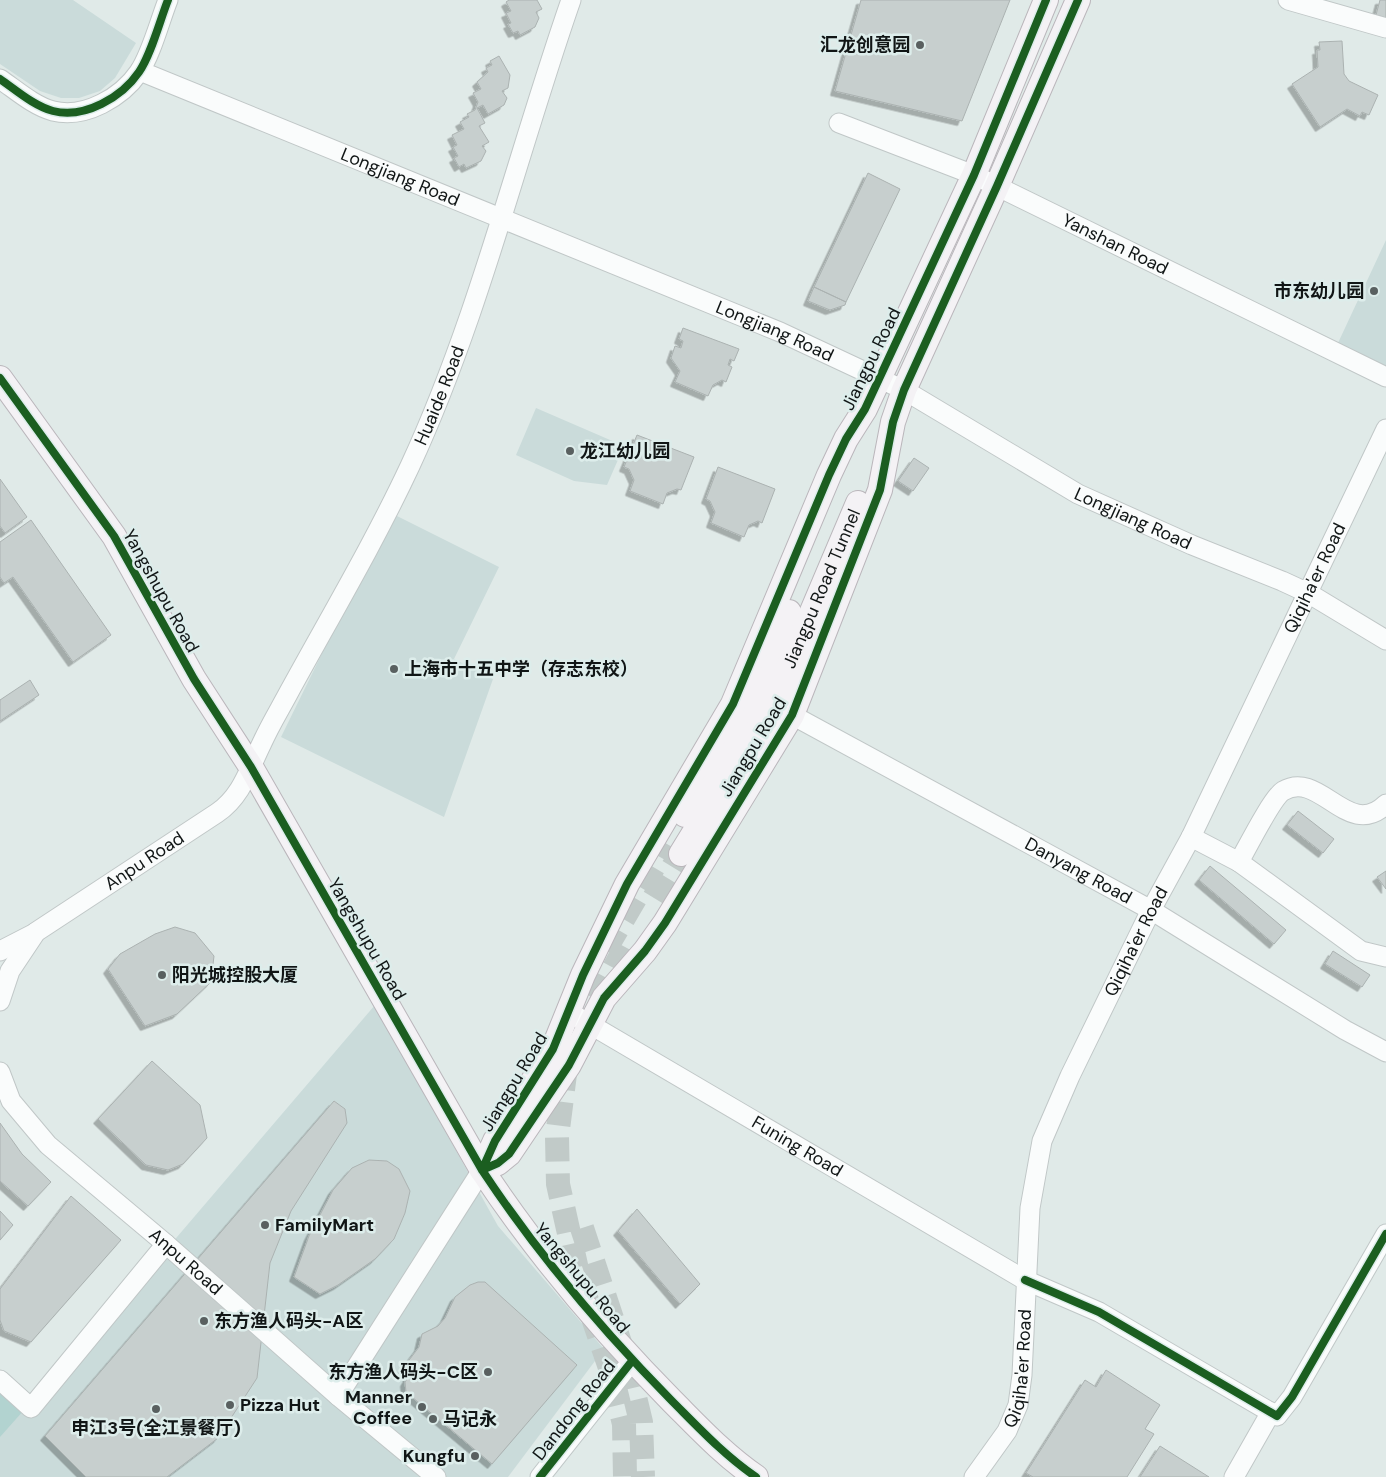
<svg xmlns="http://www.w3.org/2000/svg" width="1386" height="1477" viewBox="0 0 1386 1477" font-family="'DM Sans','Noto Sans SC',sans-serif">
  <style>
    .built { fill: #cadbda }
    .forest { fill: #b2d3d0 }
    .building { fill: #c7cfce; stroke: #abb2b1; filter: url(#shadow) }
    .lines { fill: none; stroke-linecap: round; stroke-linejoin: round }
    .major-tunnel { stroke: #c1cac8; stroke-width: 24; stroke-dasharray: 24 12; stroke-linecap: butt }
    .minor-casing { stroke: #c0c7c7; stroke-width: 21 }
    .major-casing { stroke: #bab6bb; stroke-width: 26 }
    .minor { stroke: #fafcfc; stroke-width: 19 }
    .major { stroke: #f4f2f5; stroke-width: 24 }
    .cycleway-casing { stroke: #ddedeb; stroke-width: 11 }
    .cycleway { stroke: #1b5e20; stroke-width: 8 }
    .poi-dot { fill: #596060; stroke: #ddedeb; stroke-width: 2 }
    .labels { text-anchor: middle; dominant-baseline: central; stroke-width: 5; stroke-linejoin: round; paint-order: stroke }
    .poi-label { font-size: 18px; font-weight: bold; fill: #111616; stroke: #ddedeb; text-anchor: start }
    .street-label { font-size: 18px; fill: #111616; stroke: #ddedeb }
  </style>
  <defs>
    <filter id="shadow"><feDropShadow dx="-4.5" dy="4.5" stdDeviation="0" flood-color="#0004"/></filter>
  </defs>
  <rect width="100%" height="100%" fill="#e0eae8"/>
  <path class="built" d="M0,0H73L136,43L115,78L100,91L79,98H61L40,91L0,64Z
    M1386,240V366L1338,343Z
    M536,408L624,446L607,485L574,481L516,455Z
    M391,513L499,567L454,659L493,679L444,817L281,737Z
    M375,1005L498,1226L604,1349L508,1477H0V1380L31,1408Z"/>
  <path class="forest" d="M0,1387L24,1410L0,1437Z"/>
  <path class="building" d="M509,0H537L542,9L536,12L539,18L535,27L520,35L518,31L513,33L508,24L511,23L506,13L511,11L506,2Z
    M861,0H1010L962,121L835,91Z
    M1380,0H1386V18L1376,15Z
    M1342,41L1344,74L1349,81L1378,95L1369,115L1362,112L1360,116L1347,109L1320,127L1292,84L1318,67L1317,50H1320L1319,42Z
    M499,56L510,75L508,88L502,91L507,98L504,105L488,114L483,105L477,108L485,123L479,126L489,142L482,146L486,151L481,161L466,168L464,164L459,167L454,158L458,156L453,147L457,145L452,135L464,129L460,122L469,117L467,114L475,110L478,102L473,93L481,89L477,82L488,72L486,68L492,65L490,61Z
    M868,173L900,189L846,302L814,287Z
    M814,287L846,302L845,305L830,310L808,301Z
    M683,328L739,349L734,361L730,359L728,365L732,367L726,382L722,380L713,385L708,396L675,382L680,371L671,358L675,346L681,348L683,341L679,339Z
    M637,435L694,457L681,490L677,489L667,493L663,504L630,491L634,480L629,469L624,467Z
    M914,458L929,468L913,491L898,481Z
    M718,467L775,489L762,523L758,521L749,525L744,537L711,523L715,512L710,501L706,499Z
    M0,479L27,517L5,533L0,526Z
    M31,520L111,635L73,662L13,577L4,583L0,577V542Z
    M30,680L39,695L0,721V700Z
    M1298,811L1334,839L1323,853L1287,825Z
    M1210,866L1286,930L1274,944L1199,880Z
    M1386,871V889L1377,877Z
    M175,927L195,933L214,956L211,982L177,1014L145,1026L108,969L120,954L155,934Z
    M1333,951L1370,975L1362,987L1325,964Z
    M152,1061L200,1105L207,1138L183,1164L168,1170L146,1165L98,1119Z
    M334,1101L345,1109L347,1123L291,1211L270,1263L257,1378L218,1438L167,1477H86L45,1436Z
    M0,1123L22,1154L51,1182L28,1206L0,1181Z
    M369,1160L387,1161L399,1169L410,1191L405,1213L394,1239L375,1259L338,1285L320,1294L294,1277L309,1236L333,1190L352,1168Z
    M71,1196L121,1240L31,1342L4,1331L0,1320V1289Z
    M637,1209L700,1284L680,1304L618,1231Z
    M0,1211L13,1225L0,1240Z
    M478,1282H485L577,1365L492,1464L406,1392L405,1382L408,1377L403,1368L419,1347L422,1334L438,1326L445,1318L455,1297L470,1285Z
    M1106,1370L1160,1405L1145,1429L1154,1434L1127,1477H1033L1026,1473L1085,1380L1096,1387Z
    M1160,1446L1209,1477H1140Z"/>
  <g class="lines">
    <path class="major-tunnel" d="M654,898L681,854
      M605,950L667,844
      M597,1000L631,937
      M566,1066L557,1137L558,1184L578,1274L610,1368L624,1424L625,1477
      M582,1228L627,1364L641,1422L643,1477"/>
    <g class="minor-casing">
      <g id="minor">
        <path d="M1288,0L1386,28"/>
        <path id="s1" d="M140,71L780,332L904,390L1078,494L1192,545L1282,581L1308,593L1386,640"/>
        <path d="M0,79C16,90 34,106 53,111C85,119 122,97 139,72C151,55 160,20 168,0"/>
        <path id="s2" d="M839,123L974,175L1386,377"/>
        <path id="s3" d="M792,715L1151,910L1345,1030L1386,1052"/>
        <path d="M1386,804C1348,841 1320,769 1283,791C1272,798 1247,848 1239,862L1361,951L1386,957"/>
        <path d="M1191,837L1239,862"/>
        <path d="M0,951L35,933"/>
        <path id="s4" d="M0,1001L10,971L36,932L217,813C242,796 249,769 262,743C270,725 280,709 289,692C330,617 374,543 410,466C479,317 517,155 571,0"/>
        <path id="s5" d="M569,1012L1025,1280L1099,1312L1277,1416L1292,1397L1386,1234"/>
        <path id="s6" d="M0,1072L11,1101L48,1145L166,1244L338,1396L436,1477"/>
        <path d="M0,1380L31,1408L166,1244"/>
        <path d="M338,1396L482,1170"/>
        <path d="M540,1477L632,1361"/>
        <path id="s7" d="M974,1477L1007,1431L1018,1405L1022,1375L1030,1208L1042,1141L1070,1076L1151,910L1191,837L1386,429"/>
        <path d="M1234,1477L1271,1412"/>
      </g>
    </g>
    <g class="major-casing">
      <g id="major">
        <path d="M0,378L114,536L194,679L251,767L482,1170C537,1253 602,1330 672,1401C699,1428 724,1455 756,1477"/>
        <path d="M685,815L747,715L767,672L789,612"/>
        <path id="s8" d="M681,854L759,727L785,675L858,503"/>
        <path d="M482,1170L498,1163L509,1154L569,1065L604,998L645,951L665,923L792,715L880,490L893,422L904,390L997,186L1078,0"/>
        <path d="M482,1170L495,1141L553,1049L583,975L627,884L733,704L829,475L846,439L865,409L974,175L1046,0"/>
      </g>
    </g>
    <use href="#minor" class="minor"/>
    <use href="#major" class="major"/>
    <g class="cycleway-casing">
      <path id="cycleway" d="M0,79C16,90 34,106 53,111C85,119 122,97 139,72C151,55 160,20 168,0
        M0,378L114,536L194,679L251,767L482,1170C537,1253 602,1330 672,1401C699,1428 724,1455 756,1477
        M482,1170L498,1163L509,1154L569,1065L604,998L645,951L665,923L792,715L880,490L893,422L904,390L997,186L1078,0
        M482,1170L495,1141L553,1049L583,975L627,884L733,704L829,475L846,439L865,409L974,175L1046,0
        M1025,1280L1099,1312L1277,1416L1292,1397L1386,1234
        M540,1477L632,1361"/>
    </g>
    <use href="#cycleway" class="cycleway"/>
  </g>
  <g class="poi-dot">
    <circle cx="920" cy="45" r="5"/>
    <circle cx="1374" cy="291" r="5"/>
    <circle cx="570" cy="451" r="5"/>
    <circle cx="394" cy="669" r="5"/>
    <circle cx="162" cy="975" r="5"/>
    <circle cx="265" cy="1225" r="5"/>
    <circle cx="204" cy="1321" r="5"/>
    <circle cx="488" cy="1372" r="5"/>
    <circle cx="230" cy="1405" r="5"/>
    <circle cx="422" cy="1407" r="5"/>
    <circle cx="156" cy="1409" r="5"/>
    <circle cx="433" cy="1419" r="5"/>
    <circle cx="475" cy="1456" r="5"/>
  </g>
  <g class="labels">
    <g class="poi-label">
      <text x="910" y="45" text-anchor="end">汇龙创意园</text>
      <text x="1364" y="291" text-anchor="end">市东幼儿园</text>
      <text x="580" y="451">龙江幼儿园</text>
      <text x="404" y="669">上海市十五中学（存志东校）</text>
      <text x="172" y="975">阳光城控股大厦</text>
      <text x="275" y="1225">FamilyMart</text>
      <text x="214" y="1321">东方渔人码头-A区</text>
      <text x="478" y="1372" text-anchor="end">东方渔人码头-C区</text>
      <text x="412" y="1397" text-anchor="end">Manner<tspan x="412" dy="21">Coffee</tspan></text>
      <text x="240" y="1405">Pizza Hut</text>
      <text x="443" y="1419">马记永</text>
      <text x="156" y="1428" text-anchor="middle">申江3号(全江景餐厅)</text>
      <text x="465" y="1456" text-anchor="end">Kungfu</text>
    </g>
    <g class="street-label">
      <text stroke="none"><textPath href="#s1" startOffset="281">Longjiang Road</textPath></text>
      <text stroke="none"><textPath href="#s2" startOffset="302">Yanshan Road</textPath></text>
      <text stroke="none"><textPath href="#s1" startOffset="686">Longjiang Road</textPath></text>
      <text transform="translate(871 359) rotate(-64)">Jiangpu Road</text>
      <text stroke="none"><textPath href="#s4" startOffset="770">Huaide Road</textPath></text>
      <text stroke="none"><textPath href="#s1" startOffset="1091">Longjiang Road</textPath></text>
      <text stroke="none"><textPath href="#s7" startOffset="976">Qiqiha'er Road</textPath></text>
      <text stroke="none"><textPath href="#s8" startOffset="301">Jiangpu Road Tunnel</textPath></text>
      <text transform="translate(161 591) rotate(61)">Yangshupu Road</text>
      <text transform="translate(753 747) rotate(-59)">Jiangpu Road</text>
      <text stroke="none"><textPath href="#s4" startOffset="208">Anpu Road</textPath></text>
      <text stroke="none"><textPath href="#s3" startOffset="326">Danyang Road</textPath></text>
      <text transform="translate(367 939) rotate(60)">Yangshupu Road</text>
      <text stroke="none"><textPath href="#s7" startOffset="571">Qiqiha'er Road</textPath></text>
      <text transform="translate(514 1082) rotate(-59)">Jiangpu Road</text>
      <text stroke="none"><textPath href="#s5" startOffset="265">Funing Road</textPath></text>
      <text stroke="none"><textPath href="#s6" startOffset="269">Anpu Road</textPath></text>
      <text transform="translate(582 1278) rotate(50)">Yangshupu Road</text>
      <text stroke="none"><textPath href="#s7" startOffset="121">Qiqiha'er Road</textPath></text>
      <text transform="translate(574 1410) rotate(-52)">Dandong Road</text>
    </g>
  </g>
</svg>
